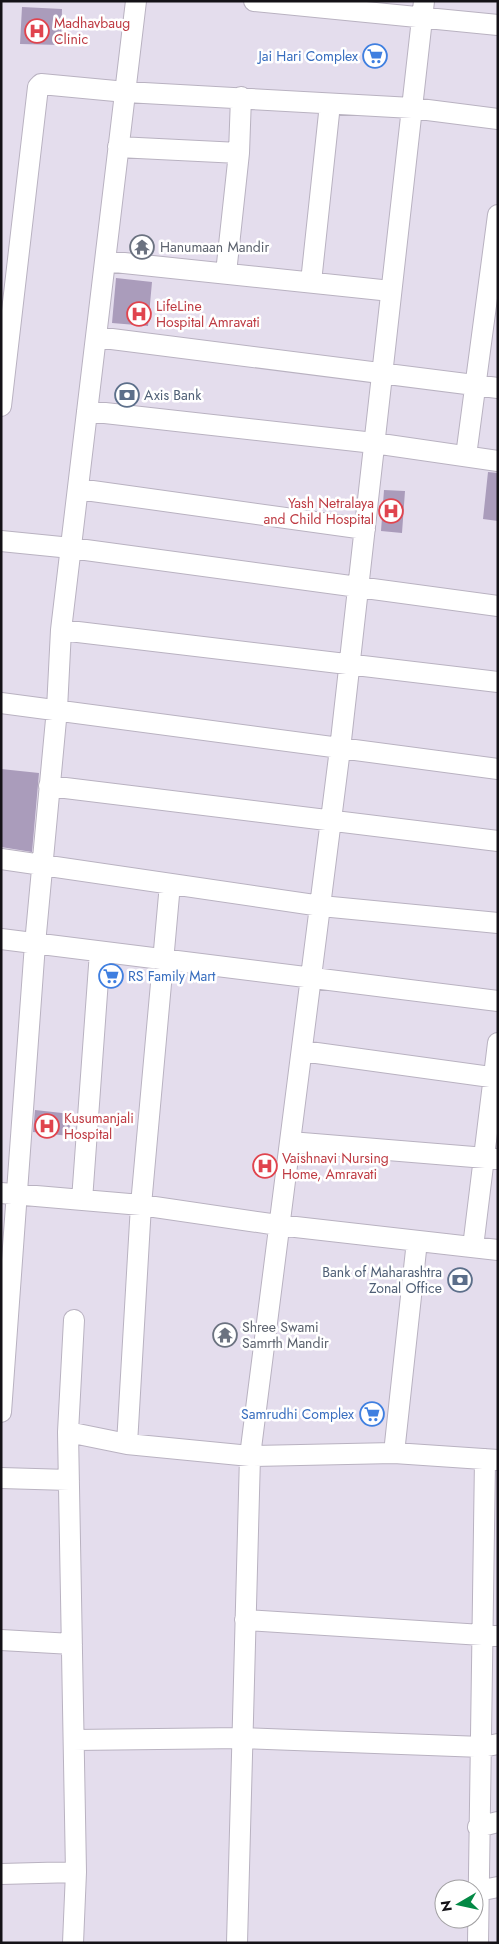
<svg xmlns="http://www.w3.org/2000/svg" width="499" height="1944" viewBox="0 0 499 1944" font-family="Jost,sans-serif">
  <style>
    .building { fill: #aa9cbb }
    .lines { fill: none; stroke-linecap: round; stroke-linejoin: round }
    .minor-casing { stroke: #b9b2c1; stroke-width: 22 }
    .minor { stroke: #fff; stroke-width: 20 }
    .labels { text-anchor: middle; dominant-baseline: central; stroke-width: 5; stroke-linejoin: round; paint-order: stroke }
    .health-label { font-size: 14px; fill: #be3a42; stroke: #fff; text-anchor: start }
    .shop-label { font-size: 14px; fill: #366cbe; stroke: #fff; text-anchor: end }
    .worship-label { font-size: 14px; fill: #5b616d; stroke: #fff; text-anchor: start }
    .service-label { font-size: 14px; fill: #4e5e75; stroke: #fff; text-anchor: start }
  </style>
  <rect width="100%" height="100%" fill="#e4dded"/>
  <path class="building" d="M22,7L62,9L61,45L20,44Z
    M116,278L152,282L148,326L112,323Z
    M488,472L498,473V521L483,519Z
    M384,490L405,491L402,533L381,531Z
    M1,769L39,773L32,852L1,847Z
    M35,1110L71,1114L69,1136L33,1132Z"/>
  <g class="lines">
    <g class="minor-casing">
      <path id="minor" d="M254,1L498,25
        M118,147L239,153
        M105,261L391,291
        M226,273L239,153L241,97
        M311,282L330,104
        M96,337L498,388
        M1,406L38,87L41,84L126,92L412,108L498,119
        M87,411L374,443L498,461
        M466,456L498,215
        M78,489L365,529
        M1,541L71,548L498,606
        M61,630L498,682
        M1,703L498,769
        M49,786L498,841
        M1,859L321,906L498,923
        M1,939L498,1001
        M302,1051L498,1078
        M290,1142L498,1159
        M1,1193L141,1205L278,1225L498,1250
        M82,1200L100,952
        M473,1247L498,1043
        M1,1412L35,944L57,709L61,630L136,1
        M68,1432L127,1444L250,1456L394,1453L498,1460
        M127,1444L141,1205L170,884
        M394,1453L417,1241
        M1,1478L69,1480
        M245,1620L498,1636
        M1,1640L72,1644
        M74,1740L242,1738L482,1747L498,1744
        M478,1827L498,1822
        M1,1874L76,1872
        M478,1891L498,1887
        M73,1943L76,1872L68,1432L74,1320
        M237,1943L250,1456L340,749L424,1
        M478,1943L485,1459"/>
    </g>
    <use href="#minor" class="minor"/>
  </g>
  <defs>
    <g id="hospital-ring" transform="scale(1.25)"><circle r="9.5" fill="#fff" stroke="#e0444e" stroke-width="1.5"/><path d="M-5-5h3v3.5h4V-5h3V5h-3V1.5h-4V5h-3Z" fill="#e0444e"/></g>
    <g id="supermarket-ring" transform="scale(1.25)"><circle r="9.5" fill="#fff" stroke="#3f7fe0" stroke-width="1.5"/><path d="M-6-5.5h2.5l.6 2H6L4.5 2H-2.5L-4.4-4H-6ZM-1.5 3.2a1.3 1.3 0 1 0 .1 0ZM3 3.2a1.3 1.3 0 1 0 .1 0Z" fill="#3f7fe0"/></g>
    <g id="temple-ring" transform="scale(1.25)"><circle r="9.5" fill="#fff" stroke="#6b7280" stroke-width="1.5"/><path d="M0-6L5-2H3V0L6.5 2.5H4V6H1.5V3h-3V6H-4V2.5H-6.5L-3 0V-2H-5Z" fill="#6b7280"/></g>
    <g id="bank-ring" transform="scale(1.25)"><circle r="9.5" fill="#fff" stroke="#5c6f8a" stroke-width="1.5"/><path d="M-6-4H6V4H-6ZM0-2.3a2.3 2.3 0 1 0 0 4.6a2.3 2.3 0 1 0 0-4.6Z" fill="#5c6f8a"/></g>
  </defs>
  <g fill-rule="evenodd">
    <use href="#hospital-ring" x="37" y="31"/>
    <use href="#supermarket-ring" x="375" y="56"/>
    <use href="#temple-ring" x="142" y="247"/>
    <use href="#hospital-ring" x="139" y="314"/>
    <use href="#bank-ring" x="127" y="395"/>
    <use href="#hospital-ring" x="391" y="511"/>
    <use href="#supermarket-ring" x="111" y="976"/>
    <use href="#hospital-ring" x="47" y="1126"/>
    <use href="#hospital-ring" x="265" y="1166"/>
    <use href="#bank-ring" x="460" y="1280"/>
    <use href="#temple-ring" x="225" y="1335"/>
    <use href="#supermarket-ring" x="372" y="1414"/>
  </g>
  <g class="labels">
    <g class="health-label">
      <text x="54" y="23">Madhavbaug<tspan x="54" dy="16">Clinic</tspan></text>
      <text x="156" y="306">LifeLine<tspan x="156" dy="16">Hospital Amravati</tspan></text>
      <text x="374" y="503" text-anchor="end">Yash Netralaya<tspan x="374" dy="16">and Child Hospital</tspan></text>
      <text x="64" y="1118">Kusumanjali<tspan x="64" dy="16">Hospital</tspan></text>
      <text x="282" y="1158">Vaishnavi Nursing<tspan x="282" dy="16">Home, Amravati</tspan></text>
    </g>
    <g class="shop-label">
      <text x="358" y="56">Jai Hari Complex</text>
      <text x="128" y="976" text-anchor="start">RS Family Mart</text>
      <text x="354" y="1414">Samrudhi Complex</text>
    </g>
    <g class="worship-label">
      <text x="160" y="247">Hanumaan Mandir</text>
      <text x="242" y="1327">Shree Swami<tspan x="242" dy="16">Samrth Mandir</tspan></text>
    </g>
    <g class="service-label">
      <text x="144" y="395">Axis Bank</text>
      <text x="442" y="1272" text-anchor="end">Bank of Maharashtra<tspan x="442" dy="16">Zonal Office</tspan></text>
    </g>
  </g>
  <rect width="499" height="1944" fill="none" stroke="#141217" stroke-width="5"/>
  <g transform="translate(459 1904) rotate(261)"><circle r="24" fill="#ffffff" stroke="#a1a0a2"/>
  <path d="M0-4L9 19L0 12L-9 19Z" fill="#038945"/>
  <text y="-8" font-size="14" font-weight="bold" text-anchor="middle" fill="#141217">N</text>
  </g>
</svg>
